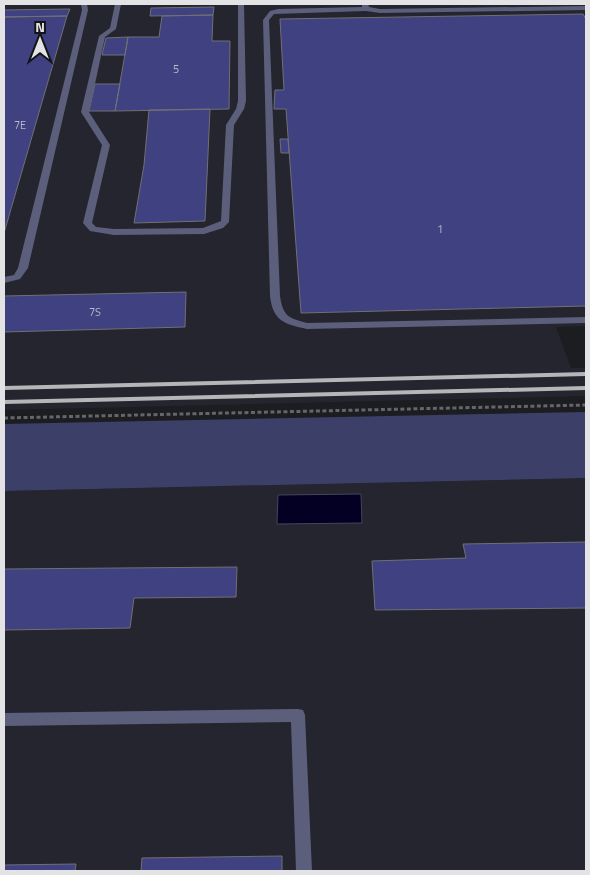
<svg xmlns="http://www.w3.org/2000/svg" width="590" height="875" viewBox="0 0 590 875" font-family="'Titillium Web',sans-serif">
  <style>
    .built { fill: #24252e }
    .green { fill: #3c4068 }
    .water { fill: #040024; stroke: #47445e }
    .building { fill: #3f4180; stroke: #707074 }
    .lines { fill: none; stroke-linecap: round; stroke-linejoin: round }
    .path { stroke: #656669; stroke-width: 3; stroke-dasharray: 4 2.5; stroke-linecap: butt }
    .lane { fill: #5c5f7c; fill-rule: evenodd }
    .rail { stroke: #b5b6b8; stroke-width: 4 }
    .labels { text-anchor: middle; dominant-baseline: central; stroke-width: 4; stroke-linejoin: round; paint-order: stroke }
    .number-label { font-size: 11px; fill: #babacc }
  </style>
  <rect width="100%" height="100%" fill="#1c1d20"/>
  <path class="built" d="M4,4H586V326L556,327L571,368H586V396L4,410Z
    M586,478V871H4V491Z"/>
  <path class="green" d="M586,412V478L4,491V424Z"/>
  <path class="water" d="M361,494L362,523L277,524L278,495Z"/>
  <path class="building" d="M214,7L213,15L150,16L151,8Z
    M70,9L67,16L4,17V10Z
    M583,14L586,19V306L301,313L286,109H274L275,90H284L280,19Z
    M213,15L212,41H230L229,109L115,111L128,37H159L162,16Z
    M67,16L4,233V17Z
    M128,37L125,55H102L106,38Z
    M95,84H120L115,111H89Z
    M210,109L205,221L134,223L144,165L149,110Z
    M280,139H288L289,153H281Z
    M186,292L185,327L4,332V296Z
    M586,542V608L375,610L372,561L466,558L463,544Z
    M237,567L236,597L134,598L130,628L4,630V569Z
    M282,856V871H141L142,858Z
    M76,864L75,871H4V865Z"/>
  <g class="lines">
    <path class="path" d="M4,418L586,405"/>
    <path class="lane" d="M81,4H87L88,10L28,268L20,279L4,283V277L14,275L18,268L82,10Z
      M115,4H121L116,29L105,37L89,112L110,145L92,223L96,227L114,229L203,228L221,221L226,125L236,109L238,101V4H244L246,101L244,109L234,125L229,222L223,228L204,234L114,235L90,231L83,223L102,145L81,112L99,36L110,28Z
      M362,4H368L369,7L380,9L586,6V10L380,13L366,11L274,14L269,20L280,296C283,316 288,318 307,323L586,317V323L307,329C284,324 273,321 270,296L263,20L270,11L278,9L362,7Z
      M298,709L303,710L305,715L312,871H296L291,722L4,726V713Z"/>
    <path class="rail" d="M4,388L586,374
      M4,402L586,388"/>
  </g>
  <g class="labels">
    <g class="number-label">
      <text x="176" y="69">5</text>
      <text x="20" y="125">7E</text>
      <text x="440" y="229">1</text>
      <text x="95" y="312">7S</text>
    </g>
  </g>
  <rect width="590" height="875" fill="none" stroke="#e3e3e5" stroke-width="10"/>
  <g transform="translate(40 40)" stroke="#131416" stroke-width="4" paint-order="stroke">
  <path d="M0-4L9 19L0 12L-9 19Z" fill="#e3e3e5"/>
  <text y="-8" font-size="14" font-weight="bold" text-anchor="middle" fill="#e3e3e5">N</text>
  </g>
</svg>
